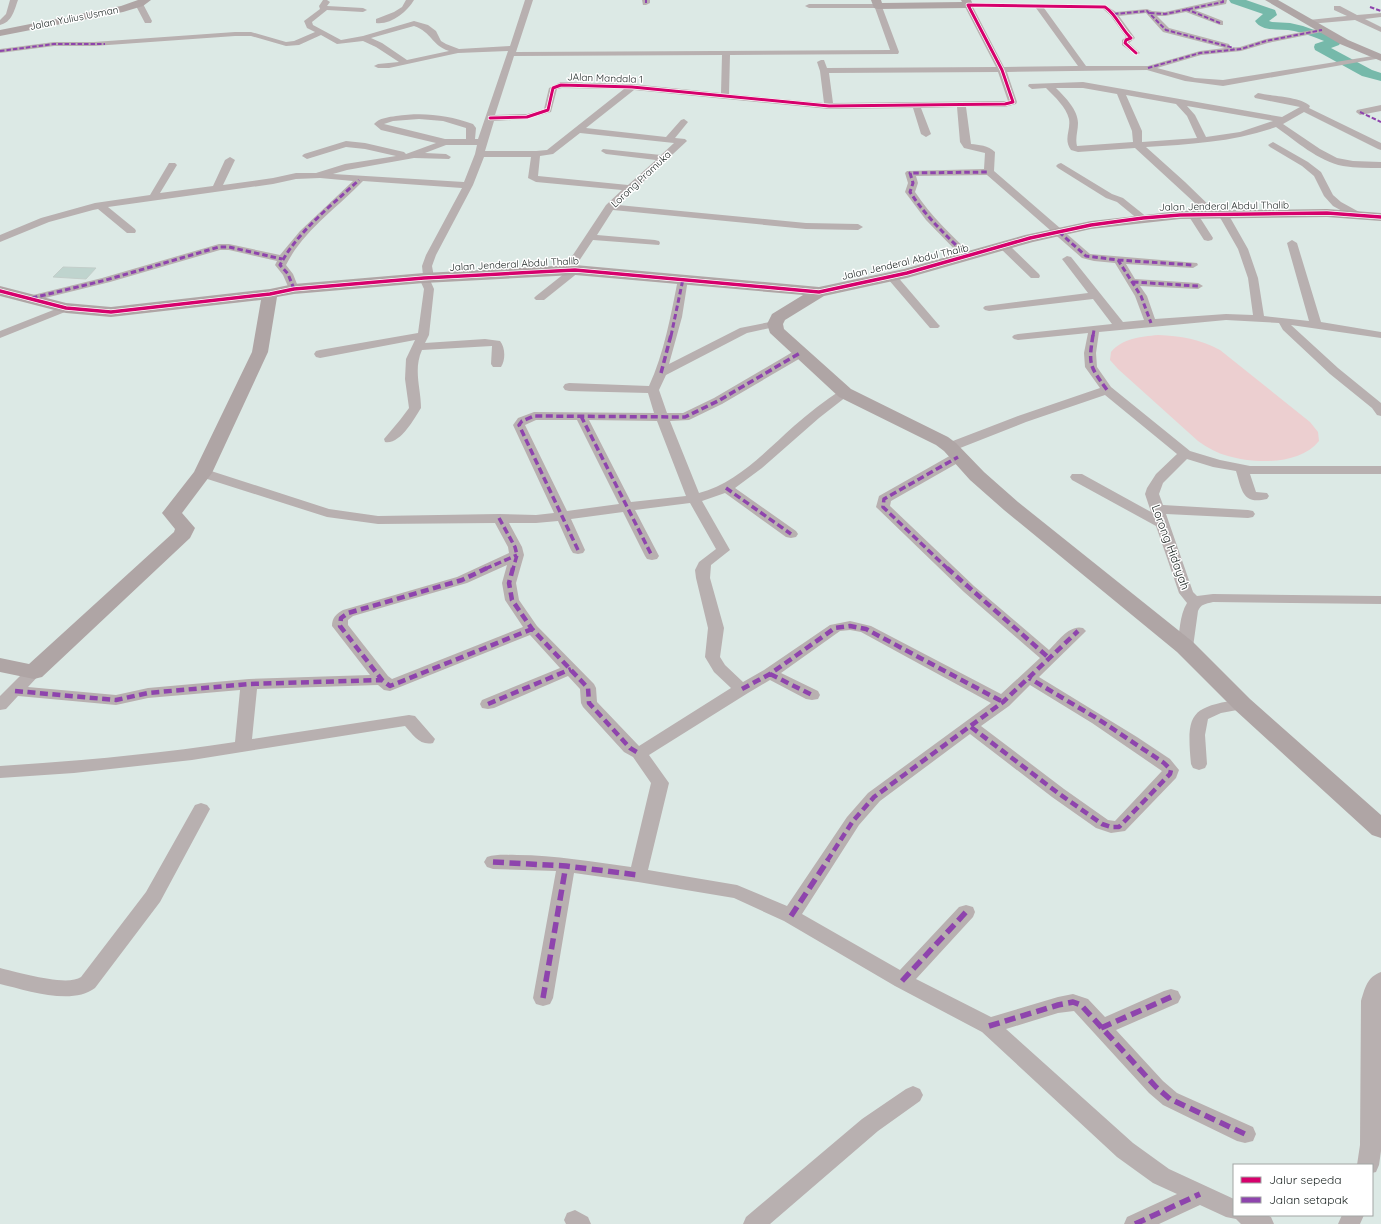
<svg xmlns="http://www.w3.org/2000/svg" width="1381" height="1224" viewBox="0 0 1381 1224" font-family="Quicksand,sans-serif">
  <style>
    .green { fill: #eccfd0 }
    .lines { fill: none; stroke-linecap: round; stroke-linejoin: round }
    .river { fill: #76b9aa; fill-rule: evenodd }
    .building { fill: #bfd4ce; stroke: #c3ceca }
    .street { fill: #b8b0b0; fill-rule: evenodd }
    .secondary { fill: #afa5a5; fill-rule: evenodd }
    .quiet-far4 { stroke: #8e44ad; stroke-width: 2; stroke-dasharray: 4.5 2; stroke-linecap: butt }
    .quiet-far3 { stroke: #8e44ad; stroke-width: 3; stroke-dasharray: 5.5 3; stroke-linecap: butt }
    .quiet-far2 { stroke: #8e44ad; stroke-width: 3.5; stroke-dasharray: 7 3.5; stroke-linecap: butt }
    .quiet-far1 { stroke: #8e44ad; stroke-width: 4.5; stroke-dasharray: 8 4.5; stroke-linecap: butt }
    .quiet { stroke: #8e44ad; stroke-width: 5.5; stroke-dasharray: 11 5.5; stroke-linecap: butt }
    .cycleway-far1-casing { stroke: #fff; stroke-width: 4.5 }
    .cycleway-casing { stroke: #fff; stroke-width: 5 }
    .cycleway-far1 { stroke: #d6006c; stroke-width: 3 }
    .cycleway { stroke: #d6006c; stroke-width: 3.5 }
    .labels { text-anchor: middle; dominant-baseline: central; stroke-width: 3; stroke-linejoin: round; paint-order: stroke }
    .far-street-label { font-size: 10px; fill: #151e1c; stroke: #fff }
    .street-label { font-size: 12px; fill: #151e1c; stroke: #fff }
  </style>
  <rect width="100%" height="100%" fill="#dce9e5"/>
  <path class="green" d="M1158,335C1181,336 1200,339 1220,350L1310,422L1318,432L1319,441C1300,465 1255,464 1228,456C1217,453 1208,448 1198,441L1118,369L1110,360L1111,352C1123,338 1140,337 1158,335Z"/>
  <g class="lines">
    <path class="river" d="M1229,0H1246L1275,10L1277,15L1269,21L1272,22L1290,23L1303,26L1339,39L1341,42L1339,45L1331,48L1372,70L1381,73V81L1362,76L1315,50L1314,47L1315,44L1324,41C1314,37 1304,33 1294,31C1281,28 1263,33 1255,21L1263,14L1231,3Z"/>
  </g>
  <path class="building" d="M63,267L96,268L86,279L53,277Z"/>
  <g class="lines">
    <path class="street" d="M10,0H18C14,11 12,22 0,25V20L6,14Z
      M323,0H327L330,2L327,6L363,8L367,10L363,12L327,10L312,22L313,25L341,40L363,36L414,21L428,25L436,31L441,41L446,44L459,49L510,46L525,0H533L516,52L890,50L875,8H809L805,6L809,4H881L899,52L898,54L730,55L729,94L824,103L820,71L817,62L821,60H824L827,68L996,67L964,5L968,3L1105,5L1116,12L1147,9L1152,11L1165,12L1219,0H1227L1226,4L1195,10L1223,21V25H1220L1186,12L1165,16H1157L1169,28L1229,44L1230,46L1228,48L1240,47L1266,39L1322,28L1326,30L1322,32L1268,43L1241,51L1201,55L1157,68L1195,78L1223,80L1379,55V59H1376L1223,86L1185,81L1147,70L1007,72L1017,102L1016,104L1005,107H966L971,144C979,145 988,145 995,152L994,171L1090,254L1197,263L1198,265L1193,268L1126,264L1135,279L1198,283L1203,286L1198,289L1140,286L1147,296L1155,319L1226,314L1253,315L1248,278L1238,249L1218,214L1213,217L1209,216L1135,148L1078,152L1071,150C1063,139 1071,131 1069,119C1066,107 1055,97 1046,88L1032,89L1028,86L1029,84L1083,82L1282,117L1300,107L1255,98L1254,96L1258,93C1271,96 1302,97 1310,106L1309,108L1381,143V150L1378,149L1304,112L1283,124L1320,149L1337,158L1353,161L1381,162V168C1369,168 1356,168 1343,166C1318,161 1296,141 1276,127C1234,142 1190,144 1146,147L1185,182L1218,214L1223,211L1227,212L1248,249L1258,278L1264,316L1309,321L1287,243L1292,240L1297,243L1321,322L1381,332V338L1291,325L1338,368L1381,403V416L1377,415L1372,408L1330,374L1283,330L1279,323L1226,320L1099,332L1096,353L1097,367L1111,387L1190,451L1220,460L1250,466H1381V474H1250L1256,492L1267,493L1269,496L1267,499C1242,505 1242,490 1236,471L1213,467L1187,459L1163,483L1159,494L1163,505L1248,510L1253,511L1255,514L1253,517L1248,518L1166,514L1193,592L1197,596L1213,594L1381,596V604L1213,602C1205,604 1201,604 1198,611L1193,647L1190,650L1185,652L1180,650L1177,647C1180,633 1179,616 1187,603L1179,593L1156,526L1072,480L1070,477L1072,474H1082L1151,512L1145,494L1147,488L1156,474L1177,454L1105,395L1026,422L955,450H945L944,447L945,444L1018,416L1100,388L1085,367L1084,353L1088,333L1018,340L1014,339L1012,337L1014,335L1018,334L1112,324L1093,299L989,311L985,310L983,308L985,306L1088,293L1062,259L1067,256L1071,257L1123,322L1144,320L1135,296L1115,263L1094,261L1082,258L987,175L916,176L918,183L915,192C931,216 951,235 972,255L973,257L972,259H964L926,220L905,192L908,183L905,173L907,171L984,169L985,153L964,148L960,142L957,107L921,108L931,134L926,137L921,134L913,108L829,109L634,90L586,128L666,137L681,120L684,119L688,122L675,138L685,139L687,141L618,205L806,223L858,224L863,227L858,230L806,229L613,210L597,235L655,240L659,241L660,243L659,245L593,240L575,267L580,270L579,272L544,300H536L534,298L536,296L565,273L563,270L606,205L622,190L536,182L528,178L531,157H484L473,185L436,255L432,266L434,277L430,280L434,289L429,335L425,343L485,339L500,341C505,347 506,359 501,367H493L491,364L492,346L422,350C413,370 421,388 421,408C414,419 400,445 385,442L384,439L400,420L409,408L405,379L406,359L415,340L320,358L316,357L314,354L316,351L320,350L418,333L424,289L419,278L423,275L422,266L426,255L462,188L363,181C337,208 303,231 286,265L293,274L299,289L298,291H290L283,275L275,265L277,261L229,250H220L110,282L29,302L25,301L23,299L25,297L102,278L219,244H229L280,255L300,231L353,181L320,178L296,179L273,184L108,207L135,229L136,231L135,233H127L98,209L93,210L49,222L0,242V235L41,218L95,203L150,195L169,163H175L177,165L160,193L213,186L225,160L230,157L235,160L223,185L273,178L296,173H316L345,164L396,156L365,149L346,147L307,159L302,156L304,154L346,141L365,143L404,152L406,154L436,143L381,130L374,124C379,118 389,117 396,116C424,112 447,115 473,124L476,128L475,139H478L508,51L458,53L389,68H378L374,66L378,64L399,62L376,47L363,41L337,44L321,35L299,45L286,46L251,36H235L94,46H54L0,53V49L54,42H94L235,32H251L286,42L294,41L315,32L307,28L304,21L320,9L319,6ZM973,7L1036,8L1078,66L1004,67ZM1044,8L1103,9L1110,15L1126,37L1122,40V45L1136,55L1140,53L1129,43L1135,38L1119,16L1146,13L1163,32L1225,48L1200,51L1148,66H1086ZM414,26C433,33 430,44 449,51L407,60L382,43L371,38ZM722,55L721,93L632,84L561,82L549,88L544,109L527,114L495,115L514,56ZM998,72L1008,101L833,103L829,73ZM562,88L624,89L547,150L536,151H485L494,121L527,119L551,112L557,89ZM1056,88H1083L1117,94L1132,131L1133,142L1077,146C1075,138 1078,131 1078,123C1078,110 1065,97 1056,88ZM1126,95L1176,104L1187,116L1197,138L1142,142V131ZM1187,106L1273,121L1240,132L1206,137L1195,115ZM419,119L443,121L466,128V139H445L384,124L393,121ZM580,133L674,143L661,155L603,149L601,151L606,154L656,160L628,185L538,176L540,156L553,154ZM446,145H477L475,154L464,182L333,174L347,170L414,158L449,159L451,157L446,154L425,153Z
      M406,0H414C407,12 391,25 376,23V19L394,12L402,7Z
      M642,0H650V3L646,5H643Z
      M136,2H142L152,21L151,23H145L135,4Z
      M1334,6H1340L1357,15L1381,13V17L1365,19L1381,27V32L1355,20L1309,24L1305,22L1309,20L1347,16L1334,10Z
      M1381,105V111L1360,115L1356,112L1357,110Z
      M1273,142L1308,162L1321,172L1333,195L1341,202L1361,213L1362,215L1361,217H1353L1333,206L1324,196L1314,176L1302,166L1270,147L1268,145Z
      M1061,163L1112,194L1123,198L1148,218L1143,221L1139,220L1117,202L1106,198L1058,168L1056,166L1058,164Z
      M1193,212L1197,213L1213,238L1212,240L1208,241L1204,240L1188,215Z
      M1004,243L1008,244L1039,274L1040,276L1039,278H1031L1000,248L999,246Z
      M892,274L896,275L938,324L940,326L938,328H930L888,279L887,277L888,275Z
      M683,276L688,279L682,317L669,364L740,328L775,321L779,322L781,324L779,326L747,333L666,375L659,390L667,413H683L714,398L796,350H804L806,353L804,356L722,404L689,420L670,421L699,493C736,484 766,451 794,426C809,413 824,401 841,390H849L851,393L819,418L762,468L735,488L796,531L798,534L796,537L791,538L786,537L725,493L702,501L730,550L711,565L710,578L724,628L720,657L725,665L743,682L764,670L830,625L850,621L871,626L1001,694L1040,658L964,592L876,507L879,496L953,454H963L965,457L963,460L891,501L890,506L974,586L1049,650C1058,641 1070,624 1083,628L1086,631L1083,634L1039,677L1137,737L1170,759L1179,770L1176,778L1125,831L1111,833L1096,828L1052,797L970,734L880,801L859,825L802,914L900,970L959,907L966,905L973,907L975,912L973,917L916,979L991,1017L1058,997L1073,994L1088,999L1105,1017L1164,991L1171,989L1178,991L1181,997L1178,1003L1116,1030L1163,1081L1177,1093L1253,1127L1256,1134L1253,1141L1245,1143L1237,1141L1163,1105L1149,1093L1074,1011L1058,1013L1006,1029L1133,1143L1169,1169L1234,1199V1215H1267L1271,1217L1274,1224H1241L1236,1219L1226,1217L1200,1205L1159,1224H1124L1127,1217L1177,1194L1153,1183L1117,1157L982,1032L895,986L784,921L734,898L638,882L574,873L553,998L550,1004L543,1006L536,1004L533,998L556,871L493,869L487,867L484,862L487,857C496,854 507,855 517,855C555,855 593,862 631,867L651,783L633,757L624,752L583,707L581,703L580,689L568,676L494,708L488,709L482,708L480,704L482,700L560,668L530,635L390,691L384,690L378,685L257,689L252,739L409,715L415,716L435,739L433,743C420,746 413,735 405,726L192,760L74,773L0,778V766C79,761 157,754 235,742L240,690L148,698L116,705L18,696L6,709L0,710V696L28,668L34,667L40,668L42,672L28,687L116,695L148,688L249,679L370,675L332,626C332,618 336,614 343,610L457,577L509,553L508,547L495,523L378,524L327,517L198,476L196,473L198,470H208L329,509L378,516L499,514L536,515L554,513L513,425L518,418L534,412L654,413L648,393L569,391L565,390L563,387L565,384L569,383L649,386C664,353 671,315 678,279ZM536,420H577L619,504L567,511L525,425ZM589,420L657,421L686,496L631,502ZM690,503L716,549L699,562L695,570L696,578L708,628L705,657L714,672L731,688L639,746L597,702L596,688L594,684L537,626L519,600L516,583L524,555L522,547L509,523H536L558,521L571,550L573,553L578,554L583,553L585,550L571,519L623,512L645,556L647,559L652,560L657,559L659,556L635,510ZM507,565L502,583L505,600L523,627L392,679L388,676L348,625V620L353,616L467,583ZM850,630L861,632L991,703L868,793L847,817L787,906L737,885L648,870L669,783L649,755L748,693L770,680L806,699L812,700L818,699L820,695L818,691L781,673L840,631ZM1030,685L1092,723L1162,771L1115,821L1108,820L1064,789L981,726L1009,706Z
      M66,305L70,306L72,308L70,310L0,338V331Z
      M1242,699L1248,700L1250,704L1248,708L1221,713L1208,719L1205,735L1207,764L1205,768L1199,770L1193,768L1191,764C1186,712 1191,707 1242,699Z
      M201,803L207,805L210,809L160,902L95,988C72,1006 26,990 0,984V968C17,972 67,987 81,977L146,892L195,805Z
      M1381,972V1151L1379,1165L1376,1172L1372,1173V1165H1357L1360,1145L1361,1001C1365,988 1367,977 1381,972Z
      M913,1086L920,1089L923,1095L920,1101L878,1131L770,1224H743L746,1217L862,1119L906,1089Z
      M575,1210L588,1217L591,1224H566L564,1220L567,1213Z
      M1342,1215H1364L1360,1224H1338Z"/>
    <path class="secondary" d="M138,0H151L143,6L123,12L0,36V30L121,6Z
      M871,0H881L882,3L962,2L961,0H971L973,5L968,8L878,9L874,8Z
      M1265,0H1278L1348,40L1381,54V61L1340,44Z
      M1327,209L1381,213V221L1327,217L1180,219L1091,229L1033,242L907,278L824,296L785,320L783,324L784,329L851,389L948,437L956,443L984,472L1018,502L1193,642L1250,699L1381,815V838L1372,835L1234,709L1177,652L1004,510L970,480L944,451L936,445L839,397L770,333L767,324L772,314L803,295L575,275L424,283L294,294L277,297L268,352L212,473L182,513L195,528L190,538L42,677L34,679L0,672V658L29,664L174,532L175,529L162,513L194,472L252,352L261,300L111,317L66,313L0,296V286L66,303L111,307L270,289L294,284L424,273L575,265L819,287L904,269L1025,235L1091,221L1180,211Z"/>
    <path class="quiet-far4" d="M646,0V3
      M1370,7L1381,11
      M1186,9L1220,23
      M1150,13L1165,14L1223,2V0
      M1114,14L1147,11L1166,30L1234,48
      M0,51L54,44H105
      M1148,68L1200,53L1241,49L1266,41L1322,30
      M1360,112L1381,122"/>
    <path class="quiet-far3" d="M1059,232L1086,256L1118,260L1141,296L1151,323
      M968,257C947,236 926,217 910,192L913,183L910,173L989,172
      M1118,260L1193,265
      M1133,282L1198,286
      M294,289L288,274L280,265C298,231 331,206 359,180
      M32,298L106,280L219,247H229L282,259
      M671,336L683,279
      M1093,336L1094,330"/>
    <path class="quiet-far2" d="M1093,335C1088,366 1090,366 1107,390
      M661,373L671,335
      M581,416L652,556
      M726,488L791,534
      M499,518L515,547L517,555L513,569
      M578,550L519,425L522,421L534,416L685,417L718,401L800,353
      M485,569L517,555
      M948,569L883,507L884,499L958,457"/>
    <path class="quiet-far1" d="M487,568L462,580L348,613L341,618L340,626L382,680L390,686L532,629
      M513,568L509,583L512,600L532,629L588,688L589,703L630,748L640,754
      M947,568L1049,658
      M770,674L812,695
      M742,689L770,674L835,628L850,626L866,629L1003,702
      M15,691L116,700L148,693L249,684L382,680
      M488,704L571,669
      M971,727L1058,793L1102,824L1111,827H1119L1170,774L1171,770L1164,763L1098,719L1029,678
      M827,861L853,821L874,797L1003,702L1078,631"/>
    <path class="quiet" d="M493,862L566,866L638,875
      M791,916L828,860
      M902,981L966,912
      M543,998L566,865
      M989,1026L1058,1005L1073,1002L1081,1005L1156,1087L1170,1099L1245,1134
      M1101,1028L1171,997
      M1135,1224L1200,1194"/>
    <g class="cycleway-far1-casing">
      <path id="cycleway-far1" d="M490,118L527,117L548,110L553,88L561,85L632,87L829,106L1005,104L1013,102L1002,70L968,5L1105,7C1117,15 1121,29 1131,38L1126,40L1125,43L1136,53"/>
    </g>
    <g class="cycleway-casing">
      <path id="cycleway" d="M0,291L66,308L111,312L270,294L294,289L424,278L575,270L819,292L907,273L1030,238L1091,225L1143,218L1180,215L1327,213L1381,217"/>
    </g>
    <use href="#cycleway-far1" class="cycleway-far1"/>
    <use href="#cycleway" class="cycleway"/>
  </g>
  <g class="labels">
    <g class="far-street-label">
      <text transform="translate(74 18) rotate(-11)">Jalan Yulius Usman</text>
      <text transform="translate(605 78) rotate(2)">JAlan Mandala 1</text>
      <text transform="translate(641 179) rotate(-43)">Lorong Pramuka</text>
      <text transform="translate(1224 206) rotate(-1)">Jalan Jenderal Abdul Thalib</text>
      <text transform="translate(905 262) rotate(-13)">Jalan Jenderal Abdul Thalib</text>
      <text transform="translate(514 264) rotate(-3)">Jalan Jenderal Abdul Thalib</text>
    </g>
    <g class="street-label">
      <text transform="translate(1171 547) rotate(70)">Lorong Hidayah</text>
    </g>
  </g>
  <rect x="1233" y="1164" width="140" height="52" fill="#ffffff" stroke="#a1a5a4"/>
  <rect x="1241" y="1177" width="20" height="6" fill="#d6006c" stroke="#a1a5a4"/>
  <text x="1269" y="1184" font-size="12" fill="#151e1c">Jalur sepeda</text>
  <rect x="1241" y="1197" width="20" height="6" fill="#8e44ad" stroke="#a1a5a4"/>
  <text x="1269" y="1204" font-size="12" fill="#151e1c">Jalan setapak</text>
</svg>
